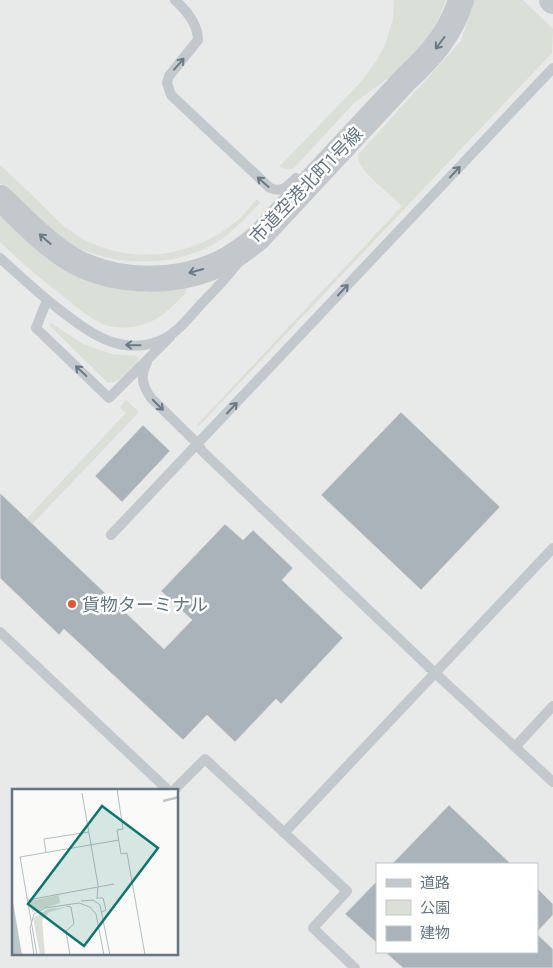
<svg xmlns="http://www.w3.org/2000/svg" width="553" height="968" viewBox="0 0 553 968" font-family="'Roboto Condensed','Noto Sans JP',sans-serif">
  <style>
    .built { fill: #e8e9e9; fill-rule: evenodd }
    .green { fill: #dadfd7 }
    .building { fill: #aab3b9; stroke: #dcdcda }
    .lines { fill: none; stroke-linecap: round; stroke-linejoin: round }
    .service { stroke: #c3c8cc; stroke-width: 10 }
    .tertiary { stroke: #c3c8cc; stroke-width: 26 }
    .oneway { stroke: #6a7a87 }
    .poi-dot { fill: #e4572e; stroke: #fff; stroke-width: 2 }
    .labels { text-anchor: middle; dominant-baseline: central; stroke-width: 5; stroke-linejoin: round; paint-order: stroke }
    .street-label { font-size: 18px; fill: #657683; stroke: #fff }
    .poi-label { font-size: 18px; fill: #657683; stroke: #fff; text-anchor: start }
    .inset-river { fill: none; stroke: #bbc7cb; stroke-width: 2.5 }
    .inset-road { fill: none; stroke: #b5bdc2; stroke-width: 1 }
    .view { fill: #0f766e; fill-opacity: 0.15; stroke: #0f766e; stroke-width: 2.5 }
    .inset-edge { fill: none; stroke: #657683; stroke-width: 2.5 }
  </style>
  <rect width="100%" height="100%" fill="#fafaf8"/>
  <path class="built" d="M0,0H553V968H0ZM14,790H178V954H14ZM377,864H537V952H377Z"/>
  <path class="green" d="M394,0H446L437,23L426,41L404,67L355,102L294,168C288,170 285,170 280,166L359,84L375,63L385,45L393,19Z
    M474,0H523L553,29L552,53L198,427L197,425L402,206C392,195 356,170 358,155L461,41Z
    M0,165C15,179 30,193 44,207C54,217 64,227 76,235C129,267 193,259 239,219C245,213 251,206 257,199L260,203C250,214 239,225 227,235C185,268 119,269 72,245C46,232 21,203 0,183Z
    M0,211L39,246L186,287L187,289L186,293C174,304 163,318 147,323C136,328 121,329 109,326C92,321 78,308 64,297C42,280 21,262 0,242Z
    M51,323L83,344L111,354L136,356L139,359C136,371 119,382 108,383L50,326Z
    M126,400L139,412L0,558V547L126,413L120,407Z"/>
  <path class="building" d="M401,412L500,507L421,590L321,495Z
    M143,425L170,451L122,502L95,476Z
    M0,493L164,649L192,620L161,591L225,524L243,540L253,530L293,568L282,580L343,638L281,704L276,699L235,742L207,715L183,740L64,629L59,635L0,578Z
    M449,805L511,864H392Z
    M377,881V943L345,914Z
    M537,888L553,904V915L537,932Z
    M537,934L553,949V968H403L385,952H537Z"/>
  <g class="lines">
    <path class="service" d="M175,0C186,10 198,24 198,40L169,76L167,83L171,95L270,188C282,193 288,186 296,178
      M0,258C20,276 39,294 60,310C91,334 123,358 164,339C179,331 191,315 202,303C215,290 227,277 238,263
      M47,300L36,328L109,398L170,337
      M147,362C140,376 142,385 151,398L198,444L202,451L436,674L553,782
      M111,535L553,68
      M0,632L168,790
      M515,747L553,706
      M174,790L205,759L347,891L313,928L355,968
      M284,833L553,548"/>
    <path class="tertiary" d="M552,0L553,1
      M0,198C24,220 47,246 76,262C119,284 178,284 221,263C235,256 247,247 259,237L406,79C431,56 451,33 461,0"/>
  </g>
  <defs><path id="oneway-shaft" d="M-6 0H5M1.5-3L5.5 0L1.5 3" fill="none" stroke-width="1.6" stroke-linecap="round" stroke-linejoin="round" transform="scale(1.25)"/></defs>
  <g class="oneway">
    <use href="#oneway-shaft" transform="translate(440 43) rotate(127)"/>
    <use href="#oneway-shaft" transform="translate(179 64) rotate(-49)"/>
    <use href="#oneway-shaft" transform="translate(455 172) rotate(-47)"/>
    <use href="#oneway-shaft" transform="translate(263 182) rotate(-139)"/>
    <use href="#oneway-shaft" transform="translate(45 239) rotate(-139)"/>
    <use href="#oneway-shaft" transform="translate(196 271) rotate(164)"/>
    <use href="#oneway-shaft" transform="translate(343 290) rotate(-47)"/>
    <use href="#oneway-shaft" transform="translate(133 345) rotate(-179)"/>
    <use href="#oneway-shaft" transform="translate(81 371) rotate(-137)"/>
    <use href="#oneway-shaft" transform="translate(158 405) rotate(45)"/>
    <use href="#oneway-shaft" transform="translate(232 408) rotate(-47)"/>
  </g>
  <circle class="poi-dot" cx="72" cy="604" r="5"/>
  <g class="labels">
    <g class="street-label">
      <text transform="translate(306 185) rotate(-46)">市道空港北町1号線</text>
    </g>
    <g class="poi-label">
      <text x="82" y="604">貨物ターミナル</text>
    </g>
  </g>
  <g transform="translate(12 789)">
    <rect width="166" height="166" fill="#fafaf8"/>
    <path d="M47,106L48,114L20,123L18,112ZM55,118L37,123L30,131L33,166H28L21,129L36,120Z" fill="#dadfd7"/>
    <path d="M0,107L10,166H0Z" fill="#bbc7cb"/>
    <path class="inset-river" d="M151,12L167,8"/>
    <path class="inset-road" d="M105,0L111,40L105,41L109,65L115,64L133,166M70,4L86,96L85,110M34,64L32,50L77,43M86,109H91L94,121L90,123M16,111L102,95M69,112L81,111L88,116L98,166M54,117L59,118L62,135L54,142L58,166M22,166L18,139L22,125L33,119L67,114L78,118L84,125L92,166M25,166L8,68L107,51"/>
    <path class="view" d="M90,17L146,59L72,157L16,115Z"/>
    <rect width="166" height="166" class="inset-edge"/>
  </g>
  <rect x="376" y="863" width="162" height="90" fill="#ffffff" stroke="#c1c8cd"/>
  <rect x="386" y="879" width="25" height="8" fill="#c3c8cc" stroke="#c1c8cd"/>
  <text x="420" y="888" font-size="15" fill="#657683">道路</text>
  <rect x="386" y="900" width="25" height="15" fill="#dadfd7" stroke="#c1c8cd"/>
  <text x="420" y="913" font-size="15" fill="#657683">公園</text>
  <rect x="386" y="926" width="25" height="15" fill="#aab3b9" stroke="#c1c8cd"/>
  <text x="420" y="938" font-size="15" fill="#657683">建物</text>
</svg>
